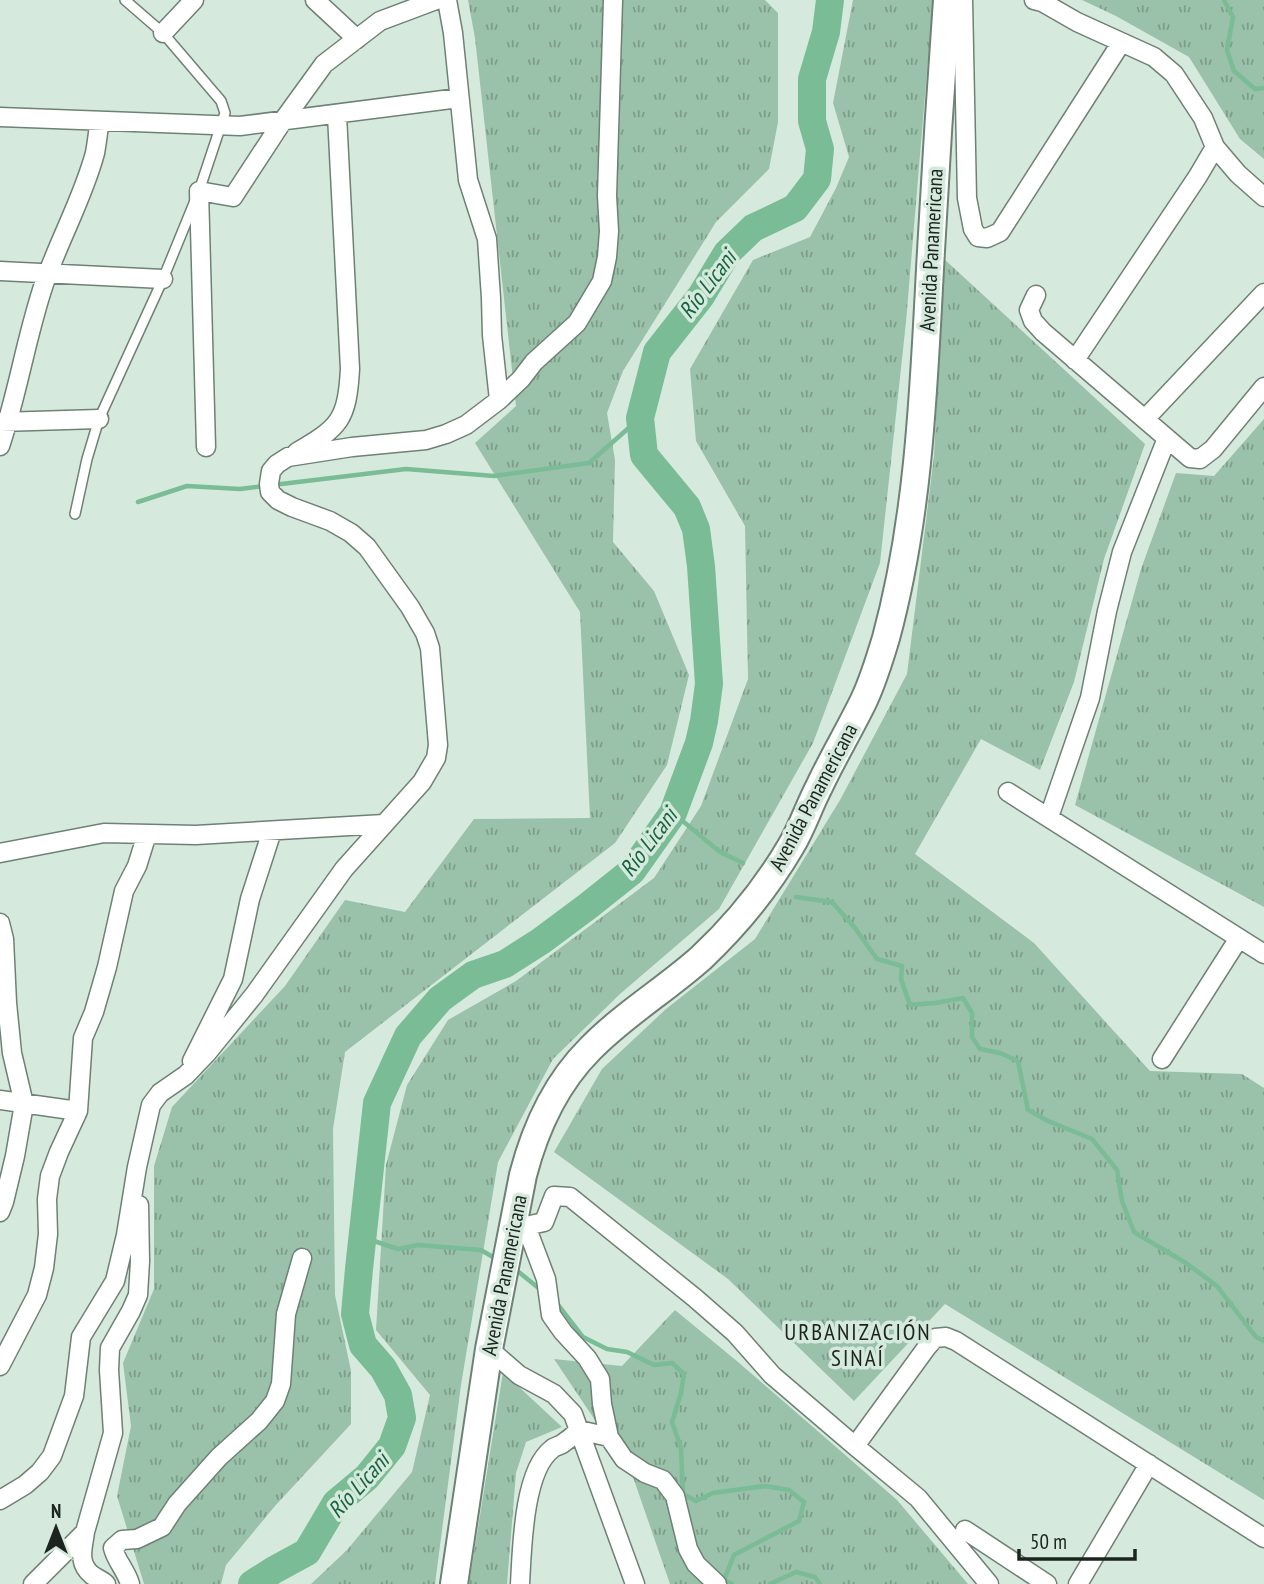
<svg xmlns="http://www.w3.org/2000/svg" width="1264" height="1584" viewBox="0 0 1264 1584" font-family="'PT Sans Narrow',sans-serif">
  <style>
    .grass { fill: url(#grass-tufts) }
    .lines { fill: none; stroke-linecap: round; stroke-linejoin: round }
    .stream { stroke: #7abc95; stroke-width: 4.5 }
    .river { stroke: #7abc95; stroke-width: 28 }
    .service-casing { stroke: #6e8175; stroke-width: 12 }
    .minor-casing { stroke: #6e8175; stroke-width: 21 }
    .secondary-casing { stroke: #6e8175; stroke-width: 30 }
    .service { stroke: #fff; stroke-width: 9 }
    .minor { stroke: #fff; stroke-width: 18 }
    .secondary { stroke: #fff; stroke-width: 26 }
    .labels { text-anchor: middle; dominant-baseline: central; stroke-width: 7; stroke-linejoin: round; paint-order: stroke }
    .street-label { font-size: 21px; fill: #1c241f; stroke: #d5eadc }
    .water-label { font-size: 23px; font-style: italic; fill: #176440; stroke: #d5eadc }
    .neighbourhood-label { font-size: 23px; letter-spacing: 2px; fill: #1c241f; stroke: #d5eadc }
  </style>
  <defs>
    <pattern id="grass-tufts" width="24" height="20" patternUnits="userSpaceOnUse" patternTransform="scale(1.75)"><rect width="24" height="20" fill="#9ac1a9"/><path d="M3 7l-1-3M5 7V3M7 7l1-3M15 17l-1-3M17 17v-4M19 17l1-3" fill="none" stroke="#7d9d89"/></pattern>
  </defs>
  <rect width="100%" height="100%" fill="#d5eadc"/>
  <path class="grass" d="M468,0H765L778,13V122L769,169L716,222L623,371L607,413L615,460L613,542L654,591L689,675L667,765L615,843L345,1052L333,1129L335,1295L351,1371V1424L275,1506L226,1565L221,1584H144L117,1496L131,1426L123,1363L154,1289V1166L172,1107L285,986L345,900L405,912L474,819L590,818L580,612L475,443L516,406L475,38Z
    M853,0H933L906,322L880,563L813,743L719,909L620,994L553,1059L498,1162L461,1385L435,1584H311L347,1550L412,1472L430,1395L376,1330L386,1165L407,1085L448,1020L516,981L654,878L701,806L748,679L745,526L696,441L690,369L753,260L810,237L836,188L849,157L833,103Z
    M1082,0H1264V159L1240,139L1189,57L1116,16Z
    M944,259L1145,444L1104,559L1074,682L1040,770L981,739L915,854L1034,943L1150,1071L1242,1074L1264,1088V1500L945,1304L854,1401L728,1279L554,1152L602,1069L666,1009L755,939L840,800L907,674L934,456Z
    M1264,419V907L1075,805L1141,569L1176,473L1214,476Z
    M675,1310L738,1362L897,1500L968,1584H670L633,1477L554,1359L622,1366Z
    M503,1372L562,1427L526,1442L516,1473L507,1584H469Z"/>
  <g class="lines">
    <path class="stream" d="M1224,0L1233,17L1227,50L1234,71L1255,89L1264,88
      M273,485L406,469L494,476L589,463L640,418
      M138,502L187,486L240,489L264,486
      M673,813L720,852L743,863
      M796,897L832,902L855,928L877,959L902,966L901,979L910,1005L935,1003L963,998L972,1013V1037L980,1049L1000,1053L1018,1061L1028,1110L1048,1121L1092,1139L1117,1170L1122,1201L1134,1232L1186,1263L1217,1286L1256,1337L1264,1341
      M362,1237L398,1249L418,1245L481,1250L498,1260
      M515,1269L541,1290
      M556,1302L583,1337L607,1349L627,1352L654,1365L672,1363L684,1374L681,1393L672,1422L681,1448L683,1494L696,1501L713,1493L765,1486L789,1490L804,1502L799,1521L734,1555L724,1580L732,1584
      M770,1584L796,1572L815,1577L820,1584"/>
    <path class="river" d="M252,1584L274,1570L307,1552L336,1503L367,1477L392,1446L402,1418L398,1395L383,1368L363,1345L355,1314L359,1269L377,1103L408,1036L440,999L473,975L505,964L541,941L588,906L632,871L673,813L699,743L704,721L709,684L701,566L696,529L687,507L644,455L640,418L657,352L701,296L727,253L753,228L795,208L817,179L820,149L812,121V79L826,32L830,0"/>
    <g class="service-casing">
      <path id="service" d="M75,514L87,459L99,419L163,279L199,191L225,113L221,101L163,33L125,0"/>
    </g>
    <g class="minor-casing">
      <path id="minor" d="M315,0L357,39
        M447,0L453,33L468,180L487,239L491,298L492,335L499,400
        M963,0L967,198L973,229L978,237L987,238L1000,232L1121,43
        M1034,0L1042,2L1077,22L1154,57L1174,74L1203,118L1215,147L1238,174L1264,197
        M163,33L194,0
        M0,117L240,126L459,98
        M0,271L163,279
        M1036,295L1029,310L1033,321L1043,332L1190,458L1200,459L1213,449L1264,387
        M1075,360L1198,176L1215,147
        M1145,419L1264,293
        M0,422L99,419
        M0,446C18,393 26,337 44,284C59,240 83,198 95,153C97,142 98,131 100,121
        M206,447L199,191L233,197L282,122L324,64L380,21L436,0
        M297,452C340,427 347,420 350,369L337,115
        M1008,792L1264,954
        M1049,817L1090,698L1107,611L1122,552L1167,438
        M0,853L104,833L196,835L384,824
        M0,923L4,939L7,1003L12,1053L24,1104L15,1156L4,1202L0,1212
        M1162,1059L1239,938
        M192,1061L233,979L250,899L272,831
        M0,1100L78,1111
        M513,1222L526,1226L544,1222L554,1196L570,1197L695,1298L735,1333L772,1375L855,1446L918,1498L989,1584
        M526,1226L546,1279L551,1315L563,1332L587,1358L600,1379L602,1404L609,1437
        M489,1349L519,1375L554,1394L573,1414L635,1584
        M0,1366L37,1295L44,1268L48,1234L47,1199L50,1176L59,1152L78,1111L83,1038L94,1012L107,967L124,891L137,866L147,834
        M855,1446L927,1347L935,1338L946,1337L956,1341L1264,1538
        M0,1500L25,1485L40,1472L52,1456L74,1396L81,1337L115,1281L126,1235L137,1167L151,1105L160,1093L186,1075L207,1053L254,995L344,869L422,782L436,758L438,745L430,648L425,633L410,607L367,547L351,533L330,521L292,507L278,500L270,492L269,484L271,471L277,464L288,457L352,447L426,440L446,434L466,425L499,400L521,379L534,362L577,323L602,281L607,257L609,231L607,196L613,0
        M965,1530L1047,1584
        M85,1532C83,1548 77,1563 92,1575C96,1578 102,1580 106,1584
        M33,1584L85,1532L113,1433L109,1370L110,1348L131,1311L138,1295L140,1261L139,1205
        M130,1584C126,1570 116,1561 113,1548L122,1540L137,1539L162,1527L177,1504L219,1457L259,1421L275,1401L281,1384L286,1314L302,1258
        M520,1584C522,1550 523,1471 552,1449C555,1446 559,1446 562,1444C568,1440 574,1435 579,1430L609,1437L624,1459L645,1473L663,1480L675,1496L688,1549L696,1564L717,1584
        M1078,1584L1149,1464"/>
    </g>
    <g class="secondary-casing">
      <path id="secondary" d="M454,1584L489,1349L523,1175C535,1129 555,1084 590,1049C623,1015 665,990 701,958C736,925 767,887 791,846C802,828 809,806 819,787C833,757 850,729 864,700C873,681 880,658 886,638C917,524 923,405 929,288C934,192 940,96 947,0"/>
    </g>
    <use href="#service" class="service"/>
    <use href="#minor" class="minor"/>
    <use href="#secondary" class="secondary"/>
  </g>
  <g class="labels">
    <g class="street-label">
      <text transform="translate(931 250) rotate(-87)">Avenida Panamericana</text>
      <text transform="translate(813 797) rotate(-62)">Avenida Panamericana</text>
      <text transform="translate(504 1275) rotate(-79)">Avenida Panamericana</text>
    </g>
    <g class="water-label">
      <text transform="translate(707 284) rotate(-53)">Río Licani</text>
      <text transform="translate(648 842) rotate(-53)">Río Licani</text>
      <text transform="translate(358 1485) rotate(-48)">Río Licani</text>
    </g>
    <g class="neighbourhood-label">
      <text x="858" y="1331">URBANIZACIÓN<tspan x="858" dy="26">SINAÍ</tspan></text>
    </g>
  </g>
  <g transform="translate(56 1528)" stroke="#d5eadc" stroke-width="5" paint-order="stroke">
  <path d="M0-5L12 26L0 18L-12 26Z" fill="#1c241f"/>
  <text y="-10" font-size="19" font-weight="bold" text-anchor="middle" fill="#1c241f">N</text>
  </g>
  <path d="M1019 1549v10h116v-10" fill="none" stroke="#1c241f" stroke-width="3.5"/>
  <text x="1030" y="1549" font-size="21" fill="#1c241f" stroke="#d5eadc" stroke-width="5" paint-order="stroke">50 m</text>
</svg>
